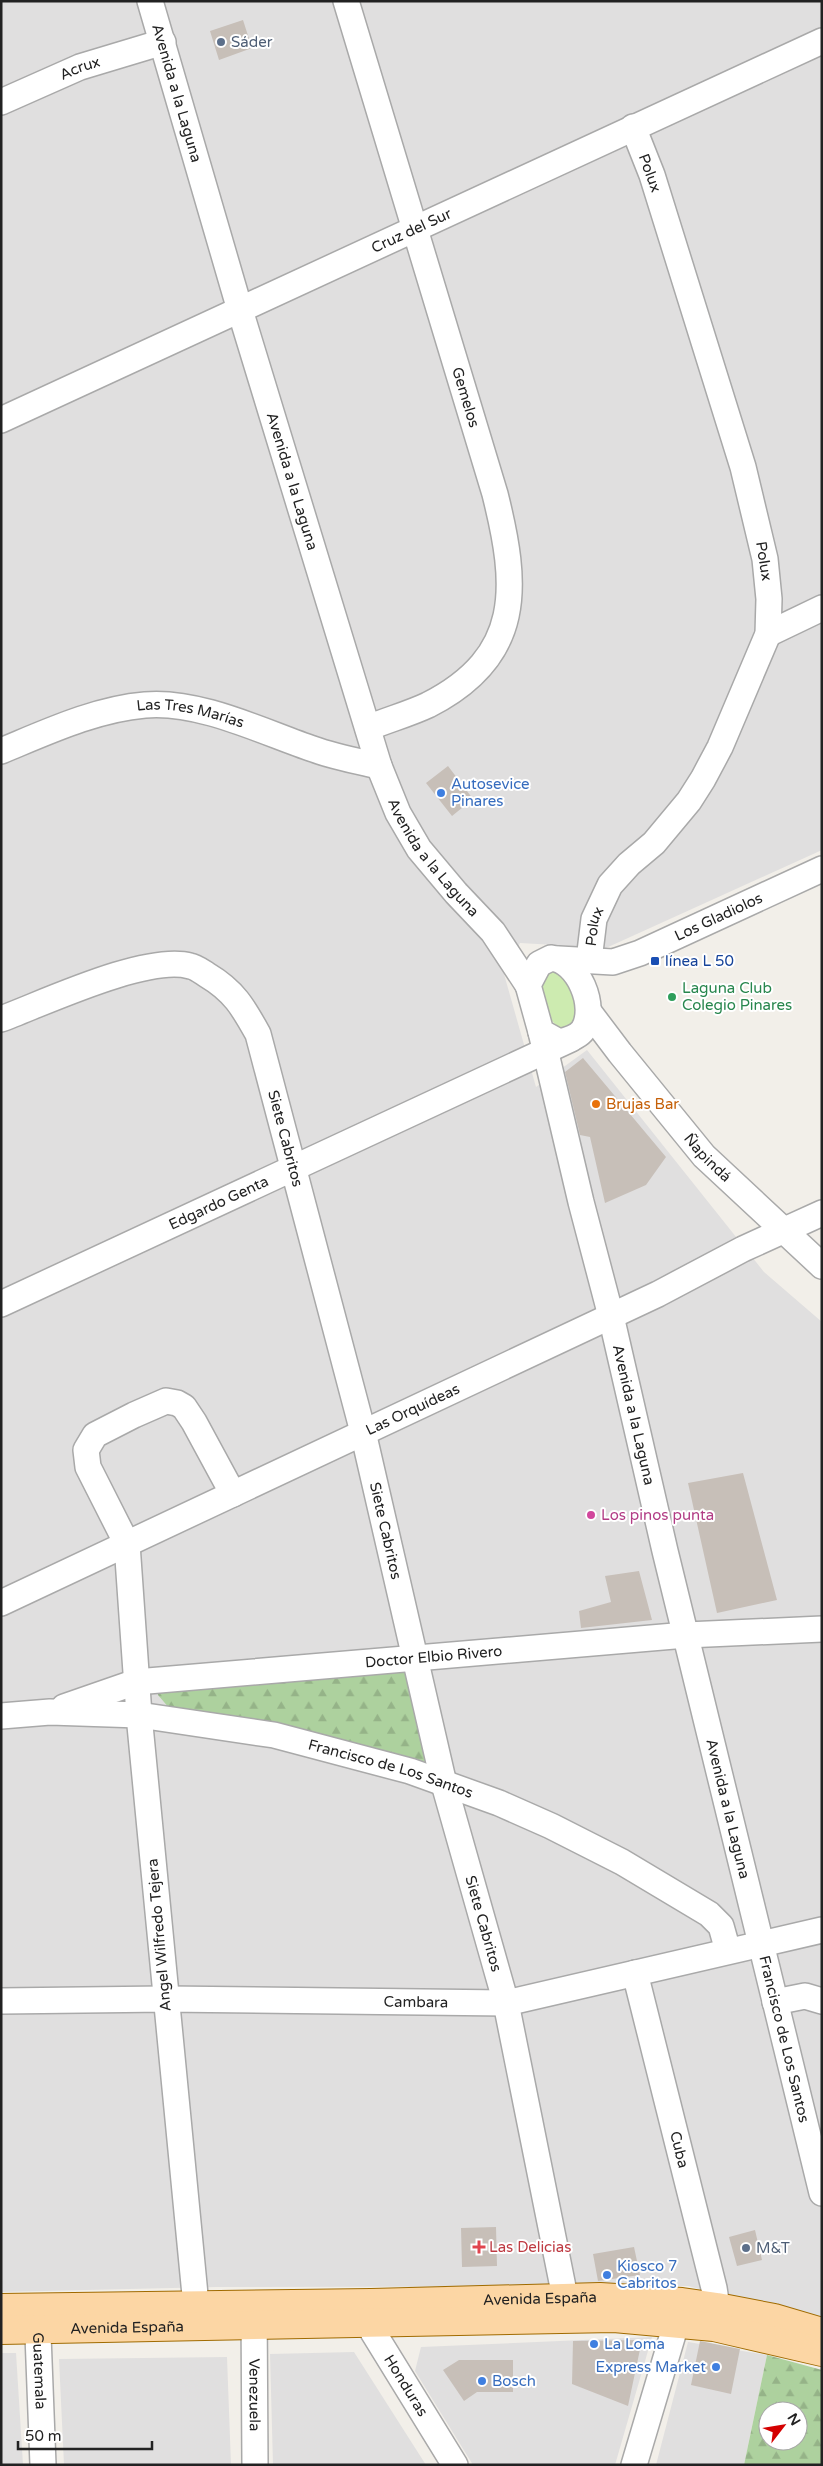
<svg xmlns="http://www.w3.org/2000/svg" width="823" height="2466" viewBox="0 0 823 2466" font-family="'Varela Round',sans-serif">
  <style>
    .residential { fill: #e0dfdf }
    .grass { fill: #cdebb0 }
    .forest { fill: url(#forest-firs); fill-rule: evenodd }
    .building { fill: #c7bfb8 }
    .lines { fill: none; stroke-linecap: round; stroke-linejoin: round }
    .minor-casing { stroke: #a9a9a9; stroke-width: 28 }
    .major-casing { stroke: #a06b00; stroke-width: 30 }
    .minor { stroke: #fff; stroke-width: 25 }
    .major { stroke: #fcd6a4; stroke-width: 28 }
    .service-dot { fill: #5c6f8a; stroke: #fff; stroke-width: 2 }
    .shop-dot { fill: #3f7fe0; stroke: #fff; stroke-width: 2 }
    .transit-dot { fill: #1a4fb4; stroke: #fff; stroke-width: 2 }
    .leisure-dot { fill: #2e9e5b; stroke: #fff; stroke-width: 2 }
    .food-dot { fill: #e8710a; stroke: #fff; stroke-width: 2 }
    .hotel-dot { fill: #d1479c; stroke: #fff; stroke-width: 2 }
    .health-dot { fill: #e0444e; stroke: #fff; stroke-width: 2 }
    .labels { text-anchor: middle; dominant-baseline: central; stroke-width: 4; stroke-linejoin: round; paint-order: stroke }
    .service-label { font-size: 15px; fill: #4e5e75; stroke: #fff; text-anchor: start }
    .street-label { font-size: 15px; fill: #222; stroke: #fff }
    .shop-label { font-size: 15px; fill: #366cbe; stroke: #fff; text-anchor: start }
    .transit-label { font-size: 15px; fill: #164399; stroke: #fff; text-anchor: start }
    .leisure-label { font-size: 15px; fill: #27864d; stroke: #fff; text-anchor: start }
    .food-label { font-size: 15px; fill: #c56008; stroke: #fff; text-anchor: start }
    .hotel-label { font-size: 15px; fill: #b23c85; stroke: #fff; text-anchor: start }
    .health-label { font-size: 15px; fill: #be3a42; stroke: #fff; text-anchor: start }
  </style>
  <defs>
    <pattern id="forest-firs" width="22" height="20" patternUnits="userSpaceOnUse" patternTransform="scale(1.25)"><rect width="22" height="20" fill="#add19e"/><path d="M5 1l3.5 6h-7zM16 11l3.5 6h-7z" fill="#95b388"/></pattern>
  </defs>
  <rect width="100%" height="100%" fill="#f2efe9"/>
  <path class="residential" d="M1,1H822V850L606,948L520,943L504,974L536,1087L587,1050L764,1272L822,1322V2321L688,2286L216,2287L1,2292Z
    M652,2337L615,2465H473L415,2371L421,2347Z
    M688,2342L767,2355L744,2465H656Z
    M354,2352L426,2465H273L270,2354Z
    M1,2353H16L23,2465H1Z
    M227,2357L231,2465H64L59,2359Z"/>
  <path class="grass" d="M554,970L569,982L579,1015L567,1032C549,1025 545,1008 538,990L546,972Z"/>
  <path class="forest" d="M402,1671L406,1673L427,1765L170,1709L158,1695L157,1688Z
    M767,2355L822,2370V2465H744ZM768,2411H798V2441H768Z"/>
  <path class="building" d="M243,20L252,48L219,60L210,31Z
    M448,766L473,799L452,816L426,783Z
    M583,1058L666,1157L646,1185L605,1203L590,1137L580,1135L565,1072Z
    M743,1473L777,1600L717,1613L688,1483Z
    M639,1571L652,1620L581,1628L579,1611L611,1602L605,1576Z
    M496,2227L497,2266L462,2267L461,2228Z
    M755,2230L762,2260L737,2266L729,2237Z
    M634,2247L640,2275L598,2281L593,2254Z
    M642,2340L628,2406L572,2384L573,2341Z
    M700,2341L740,2349L731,2394L691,2385Z
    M459,2360H513V2392H477L464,2401L443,2370Z"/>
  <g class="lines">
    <g class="minor-casing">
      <g id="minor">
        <path id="s1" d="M150,1L240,310L379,766L398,813L419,849L456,893L493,932L528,985"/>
        <path id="s2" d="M346,1L495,494C518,586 524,656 428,705C409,714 387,720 368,728"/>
        <path id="s3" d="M1,102L80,67L163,42"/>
        <path id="s4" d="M1,420L822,41"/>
        <path d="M768,634L822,608"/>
        <path id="s5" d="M1,751C47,732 96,709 145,705C199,700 263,732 313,749C335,757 357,761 379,766"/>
        <path d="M551,958C578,960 598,1007 583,1030C578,1037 568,1040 559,1042L541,1032L528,985L539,964Z"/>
        <path id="s6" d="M559,959L613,962L640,953L822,869"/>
        <path id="s7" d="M589,960L594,919L610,885L629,864L654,843L689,801L703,779L720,747L768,634L769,599L765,559L743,467L652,175L633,127"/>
        <path id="s8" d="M589,1012L620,1053L704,1156L822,1266"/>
        <path id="s9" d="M1,1019C44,1003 147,954 190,966C196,967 202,972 207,975C234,991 243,1007 258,1034L363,1432L444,1784L506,2003L569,2317"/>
        <path id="s10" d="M541,1032L581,1202L611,1316L665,1551L822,2193"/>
        <path id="s11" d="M1,1304L571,1039"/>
        <path id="s12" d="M1,1603L658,1294L743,1249L822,1213"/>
        <path id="s13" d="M64,1707L136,1682L686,1635L822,1629"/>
        <path id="s14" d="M1,1716L50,1712L139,1715L274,1735L410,1771L499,1803L551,1826L622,1862L709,1914L721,1926L728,1951"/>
        <path id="s15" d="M635,1973L714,2288L717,2307L715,2325"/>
        <path id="s16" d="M1,2001L165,1999L506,2003L822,1930"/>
        <path d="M775,2002L805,1996L822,2001"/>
        <path id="s17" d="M371,2303L373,2332L455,2465"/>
        <path id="s18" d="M254,2305L255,2465"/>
        <path id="s19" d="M37,2309L43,2465"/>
        <path d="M198,2326L139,1715L127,1544L88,1467L86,1450L95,1435L134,1415L166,1401L177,1403L184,1407L194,1422L233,1494"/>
        <path d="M634,2465L682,2304"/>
      </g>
    </g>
    <g class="major-casing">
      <g id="major">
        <path id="s20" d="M1,2308L371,2303L600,2297L682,2302L717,2307L774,2318L822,2332"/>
        <path id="s21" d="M1,2330L614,2318L714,2327L822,2352"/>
      </g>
    </g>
    <use href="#minor" class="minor"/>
    <use href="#major" class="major"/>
  </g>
  <g class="service-dot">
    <circle cx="221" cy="42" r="5"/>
    <circle cx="746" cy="2248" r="5"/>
  </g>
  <g class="shop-dot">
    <circle cx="441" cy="793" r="5"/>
    <circle cx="607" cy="2275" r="5"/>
    <circle cx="594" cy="2344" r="5"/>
    <circle cx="716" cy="2367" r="5"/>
    <circle cx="482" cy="2381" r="5"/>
  </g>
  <rect class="transit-dot" x="650" y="956" width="10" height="10" rx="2.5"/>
  <circle class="leisure-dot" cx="672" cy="997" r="5"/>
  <circle class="food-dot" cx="596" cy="1104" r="5"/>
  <circle class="hotel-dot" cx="591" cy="1515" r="5"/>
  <path class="health-dot" d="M476.5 2239.5h5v5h5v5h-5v5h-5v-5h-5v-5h5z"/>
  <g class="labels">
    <g class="service-label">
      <text x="231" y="42">Sáder</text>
      <text x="756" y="2248">M&amp;T</text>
    </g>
    <g class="street-label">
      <text stroke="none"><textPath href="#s3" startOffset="86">Acrux</textPath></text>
      <text stroke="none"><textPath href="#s1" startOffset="96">Avenida a la Laguna</textPath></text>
      <text transform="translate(650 173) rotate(70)">Polux</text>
      <text stroke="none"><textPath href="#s4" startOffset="452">Cruz del Sur</textPath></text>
      <text stroke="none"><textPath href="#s2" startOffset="414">Gemelos</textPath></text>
      <text stroke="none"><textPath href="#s1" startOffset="501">Avenida a la Laguna</textPath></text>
      <text transform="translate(764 561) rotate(81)">Polux</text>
      <text stroke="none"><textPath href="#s5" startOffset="198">Las Tres Marías</textPath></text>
      <text stroke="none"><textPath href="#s1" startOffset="906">Avenida a la Laguna</textPath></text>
      <text stroke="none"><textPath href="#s6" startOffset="169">Los Gladiolos</textPath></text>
      <text stroke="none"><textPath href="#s7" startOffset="34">Polux</textPath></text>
      <text stroke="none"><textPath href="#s9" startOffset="405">Siete Cabritos</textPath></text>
      <text stroke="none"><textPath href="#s8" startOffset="188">Ñapindá</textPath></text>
      <text stroke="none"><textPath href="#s11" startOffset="240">Edgardo Genta</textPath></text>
      <text stroke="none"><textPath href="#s12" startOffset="455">Las Orquídeas</textPath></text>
      <text stroke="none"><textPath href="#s10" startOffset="394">Avenida a la Laguna</textPath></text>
      <text stroke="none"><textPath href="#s9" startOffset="810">Siete Cabritos</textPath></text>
      <text stroke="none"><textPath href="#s13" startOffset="375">Doctor Elbio Rivero</textPath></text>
      <text stroke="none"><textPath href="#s14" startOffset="396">Francisco de Los Santos</textPath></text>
      <text stroke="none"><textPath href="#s10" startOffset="799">Avenida a la Laguna</textPath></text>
      <text stroke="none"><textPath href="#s9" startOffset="1215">Siete Cabritos</textPath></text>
      <text transform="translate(159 1935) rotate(-95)">Angel Wilfredo Tejera</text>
      <text stroke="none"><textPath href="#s16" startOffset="415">Cambara</textPath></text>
      <text stroke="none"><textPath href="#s10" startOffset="1036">Francisco de Los Santos</textPath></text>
      <text stroke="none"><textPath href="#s15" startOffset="182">Cuba</textPath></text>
      <text stroke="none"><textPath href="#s20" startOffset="539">Avenida España</textPath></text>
      <text stroke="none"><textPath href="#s21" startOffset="126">Avenida España</textPath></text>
      <text stroke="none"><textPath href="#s19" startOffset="62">Guatemala</textPath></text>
      <text stroke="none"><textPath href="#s17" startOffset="92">Honduras</textPath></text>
      <text stroke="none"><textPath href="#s18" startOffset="90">Venezuela</textPath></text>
    </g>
    <g class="shop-label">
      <text x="451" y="784">Autosevice<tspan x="451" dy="17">Pinares</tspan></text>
      <text x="617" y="2266">Kiosco 7<tspan x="617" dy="17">Cabritos</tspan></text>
      <text x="604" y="2344">La Loma</text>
      <text x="706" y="2367" text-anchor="end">Express Market</text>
      <text x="492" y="2381">Bosch</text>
    </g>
    <g class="transit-label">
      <text x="665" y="961">línea L 50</text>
    </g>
    <g class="leisure-label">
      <text x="682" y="988">Laguna Club<tspan x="682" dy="17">Colegio Pinares</tspan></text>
    </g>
    <g class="food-label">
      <text x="606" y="1104">Brujas Bar</text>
    </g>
    <g class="hotel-label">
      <text x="601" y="1515">Los pinos punta</text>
    </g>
    <g class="health-label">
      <text x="489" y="2247">Las Delicias</text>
    </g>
  </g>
  <rect width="823" height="2466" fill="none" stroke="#222222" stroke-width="5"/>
  <g transform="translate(783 2426) rotate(59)"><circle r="24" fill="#ffffff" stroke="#a7a7a7"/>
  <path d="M0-4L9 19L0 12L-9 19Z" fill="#d40000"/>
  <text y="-8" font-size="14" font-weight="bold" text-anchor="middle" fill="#222222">N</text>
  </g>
  <path d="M18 2441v8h134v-8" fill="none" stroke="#222222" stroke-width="2.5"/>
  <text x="25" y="2441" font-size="15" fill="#222222" stroke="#ffffff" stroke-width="4" paint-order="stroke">50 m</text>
</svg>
